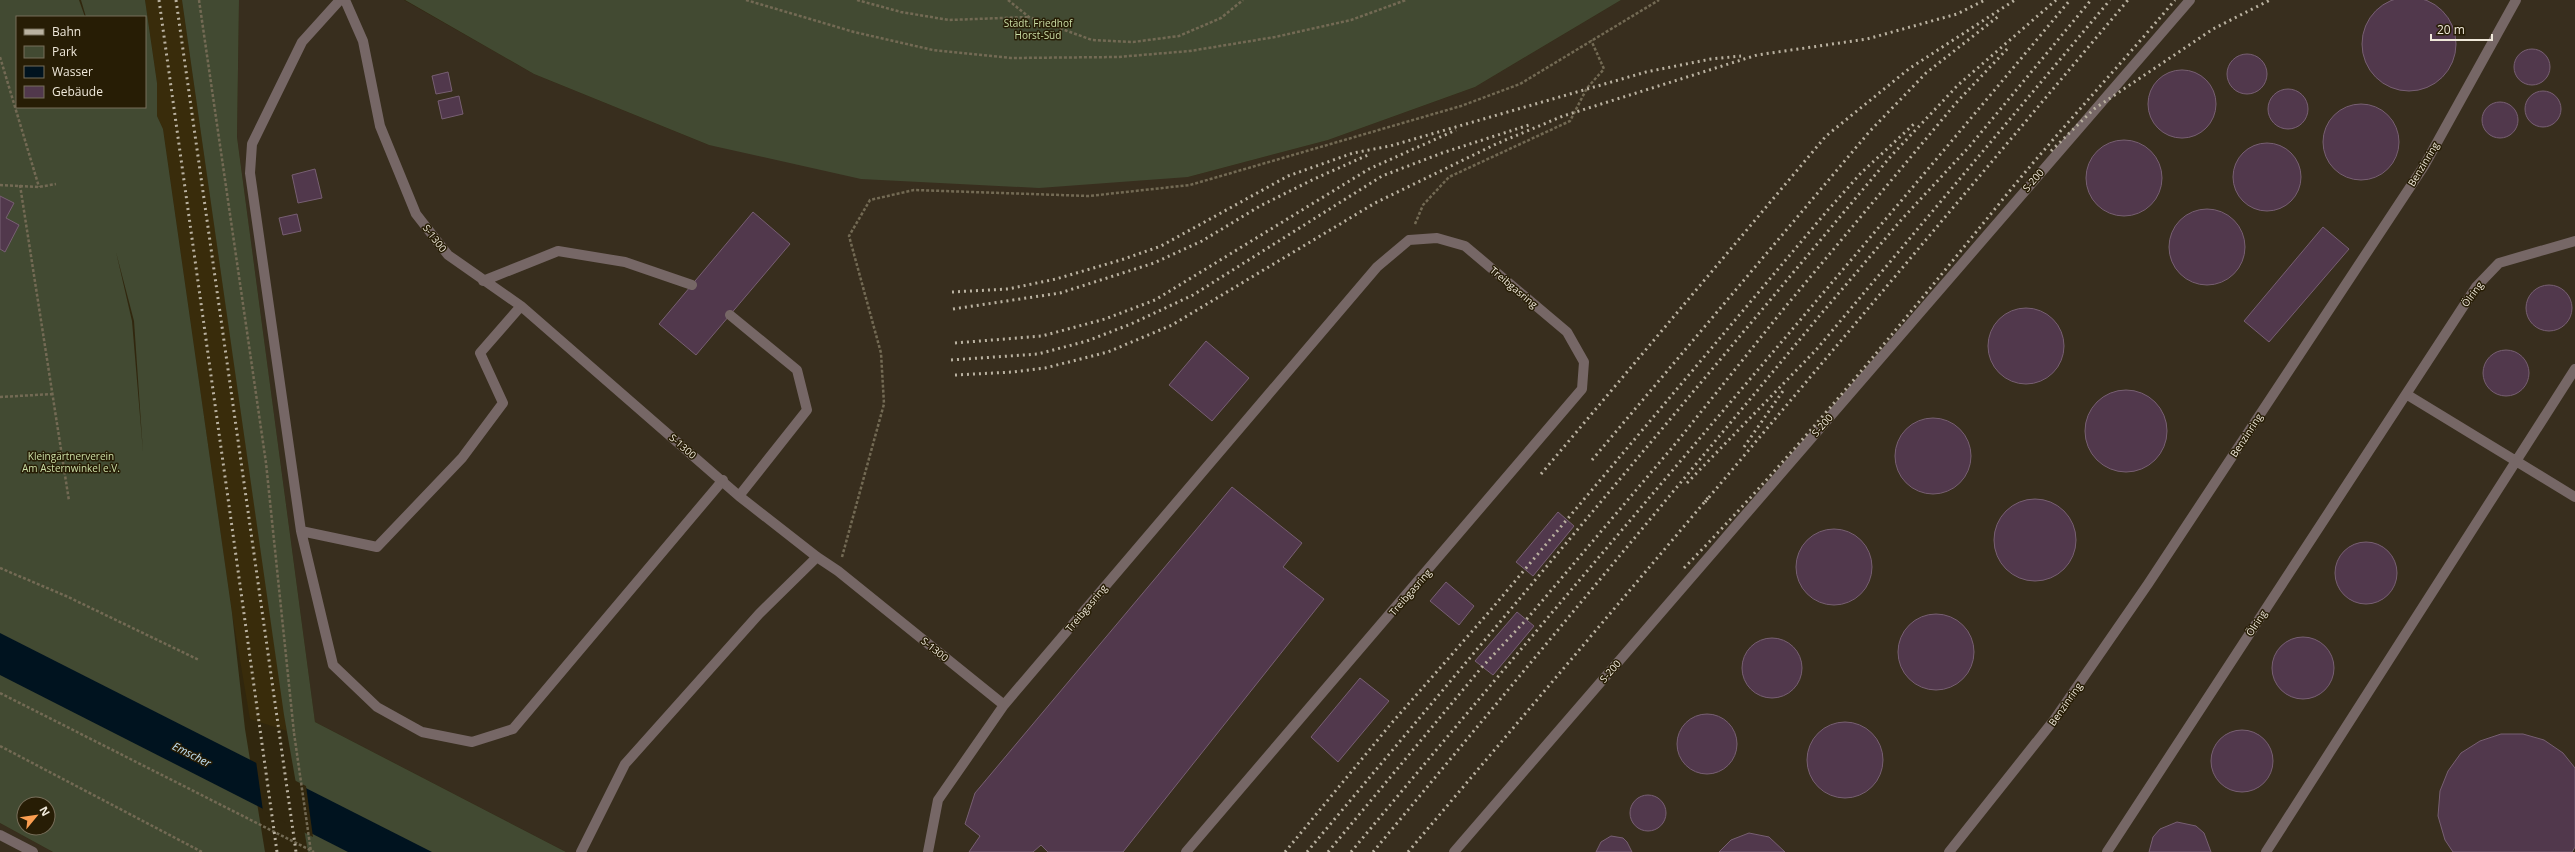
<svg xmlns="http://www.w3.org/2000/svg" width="2575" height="852" viewBox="0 0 2575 852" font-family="'Open Sans',sans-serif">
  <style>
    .built { fill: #392c0b }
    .industrial { fill: #382e1e }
    .green { fill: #424a32; fill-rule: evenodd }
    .water { fill: #00131f }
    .pier { fill: #31270e }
    .building { fill: #51384c; stroke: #775f72 }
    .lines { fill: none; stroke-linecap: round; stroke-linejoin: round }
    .path { stroke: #736a54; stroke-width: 2.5; stroke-dasharray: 3 2; stroke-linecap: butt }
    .service { stroke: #766766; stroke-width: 10 }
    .rail { stroke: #bab2a1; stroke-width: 3; stroke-dasharray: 2 4; stroke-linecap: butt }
    .path-bridge { stroke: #736a54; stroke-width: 2.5; stroke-dasharray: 3 2; stroke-linecap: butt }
    .labels { text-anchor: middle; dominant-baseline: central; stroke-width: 3; stroke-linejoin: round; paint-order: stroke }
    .park-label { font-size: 10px; fill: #cbdea6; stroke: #271d05 }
    .street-label { font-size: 10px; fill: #efe8da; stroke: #271d05 }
    .water-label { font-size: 11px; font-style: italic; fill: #c3e5fa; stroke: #271d05 }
  </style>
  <rect width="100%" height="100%" fill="#31270e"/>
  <path class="built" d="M145,0H182L287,731L250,719L232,613L163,129L157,116V83Z"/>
  <path class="industrial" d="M239,0H404L534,74L709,145L1188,177L1328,140L1475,87L1621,0H2575V852H566L315,722L237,137Z
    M0,823L53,852H0Z"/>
  <path class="green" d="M0,0H79L85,17H17V107H145V17H86L81,0H145L157,83V116L163,129L232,613L245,729L265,852H53L0,823ZM116,252L134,321L143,452L132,321ZM24,804H48V828H24Z
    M182,0H239L237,137L315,722L566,852H308L284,715Z
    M405,0H1621L1475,87L1328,140L1188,177L1039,188L861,179L709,145L534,74Z"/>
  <path class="water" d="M0,633L432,852H348L0,675Z"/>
  <path class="pier" d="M256,761L306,786L313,837L263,811Z"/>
  <path class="building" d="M2362 44a47 47 0 1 1 94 0a47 47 0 1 1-94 0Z
    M2514 67a18 18 0 1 1 36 0a18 18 0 1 1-36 0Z
    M2227 74a20 20 0 1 1 40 0a20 20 0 1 1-40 0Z
    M2148 104a34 34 0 1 1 68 0a34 34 0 1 1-68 0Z
    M448,72L452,91L436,94L432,76Z
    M2268 109a20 20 0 1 1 40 0a20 20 0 1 1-40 0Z
    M2525 109a18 18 0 1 1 36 0a18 18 0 1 1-36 0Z
    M459,96L463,114L442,119L438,101Z
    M2482 120a18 18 0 1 1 36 0a18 18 0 1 1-36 0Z
    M2323 142a38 38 0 1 1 76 0a38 38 0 1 1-76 0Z
    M2086 178a38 38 0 1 1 76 0a38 38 0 1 1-76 0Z
    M2233 177a34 34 0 1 1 68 0a34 34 0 1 1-68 0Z
    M315,169L322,198L298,203L292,175Z
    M0,196L14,203L6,218L19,225L5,252L0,249Z
    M2169 247a38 38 0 1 1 76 0a38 38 0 1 1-76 0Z
    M753,212L790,244L696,355L659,324Z
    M297,214L301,231L283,235L279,218Z
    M2323,227L2349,249L2269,342L2244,321Z
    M2526 308a23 23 0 1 1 46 0a23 23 0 1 1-46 0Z
    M1988 346a38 38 0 1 1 76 0a38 38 0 1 1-76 0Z
    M1206,341L1249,378L1212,421L1169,385Z
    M2483 373a23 23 0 1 1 46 0a23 23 0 1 1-46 0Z
    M2085 431a41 41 0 1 1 82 0a41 41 0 1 1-82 0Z
    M1895 456a38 38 0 1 1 76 0a38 38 0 1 1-76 0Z
    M1232,487L1302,543L1283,567L1324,599L1123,852H1048L1041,845L1033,852H969L980,836L965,824L975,793Z
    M1994 540a41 41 0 1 1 82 0a41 41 0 1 1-82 0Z
    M1558,512L1574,526L1533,576L1516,562Z
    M1796 567a38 38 0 1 1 76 0a38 38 0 1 1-76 0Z
    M2335 573a31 31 0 1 1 62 0a31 31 0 1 1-62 0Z
    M1446,582L1474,606L1459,625L1430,601Z
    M1517,612L1534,626L1493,675L1475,661Z
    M1898 652a38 38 0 1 1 76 0a38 38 0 1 1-76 0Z
    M2272 668a31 31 0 1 1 62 0a31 31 0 1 1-62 0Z
    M1742 668a30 30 0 1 1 60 0a30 30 0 1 1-60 0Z
    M1360,678L1389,701L1338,762L1311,737Z
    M1677 744a30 30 0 1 1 60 0a30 30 0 1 1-60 0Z
    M1807 760a38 38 0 1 1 76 0a38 38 0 1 1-76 0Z
    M2211 761a31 31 0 1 1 62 0a31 31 0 1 1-62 0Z
    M2501,734H2523L2544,740L2563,753L2575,768V847L2572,852H2453L2445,840L2438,816L2440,791L2448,771L2461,753L2480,741Z
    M1630 813a18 18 0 1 1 36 0a18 18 0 1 1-36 0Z
    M2177,822L2196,826L2204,833L2211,852H2149L2153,837L2160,829Z
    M1749,833L1769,837L1785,852H1719L1731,840Z
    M1611,836L1623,838L1627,842L1632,852H1596L1601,842Z"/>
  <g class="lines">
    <path class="path" d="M199,0L266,463L294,733
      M746,0L854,32L933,50L1011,58L1118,57L1190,51L1275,37L1351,20L1406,0
      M857,0L901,12L949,20L1028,17
      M1008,0L1029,17L1092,40L1133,42L1179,36L1221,18L1243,0
      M0,57L39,187
      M0,185L39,187L56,184
      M20,185L69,501
      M1415,224L1423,205L1449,177L1570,121L1587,88L1604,69L1591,40
      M0,397L53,394
      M842,557L884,404L881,353L849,236L870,200L914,190L1089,196L1190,185L1461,106L1520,84L1659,0
      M0,568L66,596L199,660
      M0,693L314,852
      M0,746L202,852"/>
    <path class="service" d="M340,0L302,42L252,144L250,173L301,531L333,665L377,707L422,732L472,742L513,729L723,480
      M345,0L363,41L380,126L416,214L448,255L521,306L739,496L817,557L838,571L1004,705L938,800L928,852
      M483,281L558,251L625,262L692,285
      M730,315L797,370L807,410L739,496
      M2406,394L2575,497
      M301,531L377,547L462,458L503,403L480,353L521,306
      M1004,705L1377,267L1409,240L1437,238L1465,246L1567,332L1584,362L1582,389L1186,852
      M0,835L33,852
      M581,852L625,764L759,614L817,557
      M1454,852L2190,0
      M1949,852L2054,720L2148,584L2424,166L2516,0
      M2107,852L2476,287L2499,263L2575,241
      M2266,852L2575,369"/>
    <path class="rail" d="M159,0L277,852
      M176,0L296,852
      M2051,151L2094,109L2213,29L2270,0
      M952,292L1008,289L1056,279L1124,259L1161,246L1288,176L1353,153L1390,146L1646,72L1711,59L1741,56
      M953,309L1060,293L1154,263L1202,241L1260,206L1314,179L1370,154
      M955,343L1042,336L1105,319L1155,300L1369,169L1456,130
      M951,360L1038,354L1087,341L1131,324L1193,295L1382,176L1442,153L1532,124
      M955,375L1013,372L1045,368L1108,352L1172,325L1375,203L1496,144L1563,116L1757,55L1867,39L1957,14L1985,0
      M1744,447L1783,391
      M1592,460L1870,131L1926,73L2000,15
      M1541,474L1826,136L1910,68L2015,0
      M1687,483L1816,350L2110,0
      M1705,502L2128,0
      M1684,568C1801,448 1906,318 2012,188C2065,124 2122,63 2175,0
      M1285,852L1390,725L1489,612L1827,211L1861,173L1915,123
      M1307,852L1891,156L1958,85L2056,0
      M1328,852L1482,667L1526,620L1676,443L1786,306L1956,103L2009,47
      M1351,852C1589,566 1832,285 2070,0
      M1373,852L1821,314L1902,219L1969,147L2091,0
      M1408,852L1708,498"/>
    <path class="path-bridge" d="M294,733L311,852"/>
  </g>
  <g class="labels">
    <g class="park-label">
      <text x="1038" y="23">Städt. Friedhof<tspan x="1038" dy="12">Horst-Süd</tspan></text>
      <text x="71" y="456">Kleingärtnerverein<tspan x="71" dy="12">Am Asternwinkel e.V.</tspan></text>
    </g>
    <g class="street-label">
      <text transform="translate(2423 164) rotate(-59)">Benzinring</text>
      <text transform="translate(2033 180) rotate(-49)">S-200</text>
      <text transform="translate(435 238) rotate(52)">S-1300</text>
      <text transform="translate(1514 287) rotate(40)">Treibgasring</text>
      <text transform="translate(2472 294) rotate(-54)">Ölring</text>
      <text transform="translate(1822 425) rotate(-49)">S-200</text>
      <text transform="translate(2246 435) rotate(-57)">Benzinring</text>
      <text transform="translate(683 446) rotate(41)">S-1300</text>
      <text transform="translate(1410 592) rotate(-49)">Treibgasring</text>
      <text transform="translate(1086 608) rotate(-50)">Treibgasring</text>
      <text transform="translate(2256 623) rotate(-57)">Ölring</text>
      <text transform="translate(935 649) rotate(39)">S-1300</text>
      <text transform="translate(1610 671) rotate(-49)">S-200</text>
      <text transform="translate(2065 704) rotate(-55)">Benzinring</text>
    </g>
    <g class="water-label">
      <text transform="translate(192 754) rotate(27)">Emscher</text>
    </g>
  </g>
  <rect x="16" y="16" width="130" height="92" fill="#271d05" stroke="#776e5a"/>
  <rect x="24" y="29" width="20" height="6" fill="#bab2a1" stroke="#776e5a"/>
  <text x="52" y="36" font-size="12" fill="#efe8da">Bahn</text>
  <rect x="24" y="46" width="20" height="12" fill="#424a32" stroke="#776e5a"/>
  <text x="52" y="56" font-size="12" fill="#efe8da">Park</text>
  <rect x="24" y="66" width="20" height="12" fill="#00131f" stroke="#776e5a"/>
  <text x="52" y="76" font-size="12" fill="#efe8da">Wasser</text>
  <rect x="24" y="86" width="20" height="12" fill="#51384c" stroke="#776e5a"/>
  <text x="52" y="96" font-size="12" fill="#efe8da">Gebäude</text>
  <g transform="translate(36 816) rotate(61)"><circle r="19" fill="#271d05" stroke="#776e5a"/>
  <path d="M0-3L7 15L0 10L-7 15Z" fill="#fb9e51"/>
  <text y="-6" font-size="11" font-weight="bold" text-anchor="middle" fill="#efe8da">N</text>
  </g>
  <path d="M2431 34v6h61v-6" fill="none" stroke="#efe8da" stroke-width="2"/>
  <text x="2437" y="34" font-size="12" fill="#efe8da" stroke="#271d05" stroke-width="3" paint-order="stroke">20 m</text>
</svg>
